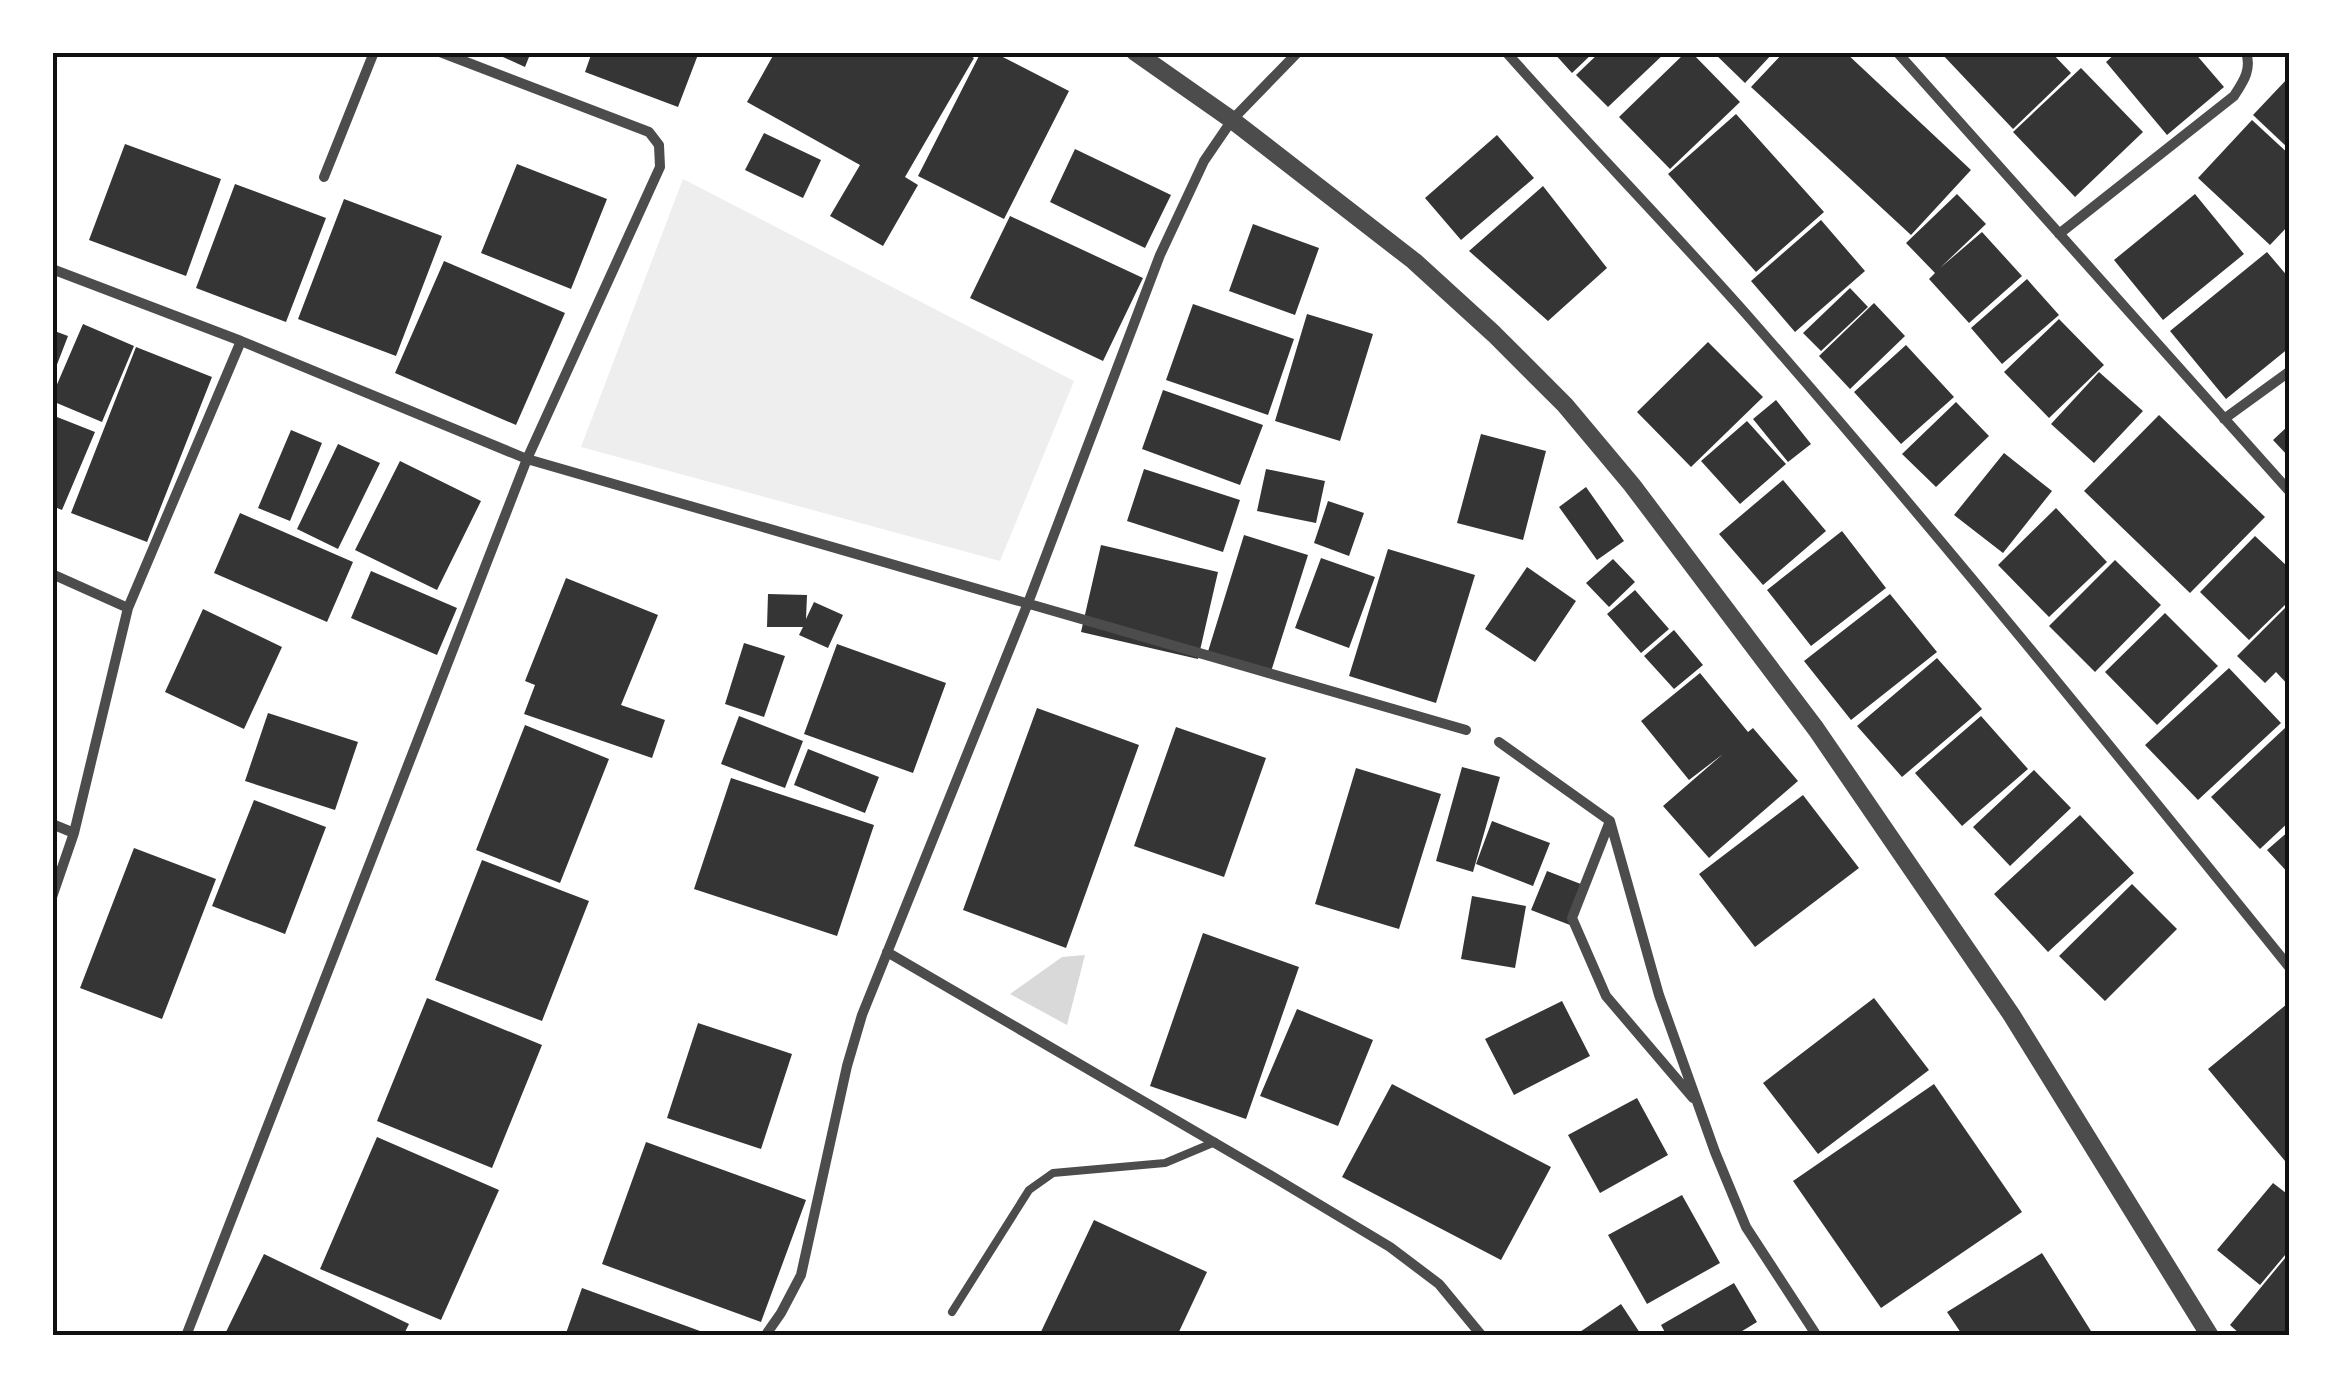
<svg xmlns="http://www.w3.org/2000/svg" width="2342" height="1388" viewBox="0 0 2342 1388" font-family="'Libre Baskerville',serif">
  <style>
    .green { fill: #eee }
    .water { fill: #d9d9d9 }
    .building { fill: #353535 }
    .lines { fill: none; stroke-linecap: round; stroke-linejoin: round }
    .service { stroke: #4c4c4c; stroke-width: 8 }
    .minor { stroke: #4c4c4c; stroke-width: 10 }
    .tertiary { stroke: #4c4c4c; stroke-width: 18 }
    .neatline { fill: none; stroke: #111; stroke-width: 4 }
  </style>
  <rect width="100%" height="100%" fill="#fff"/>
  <path class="green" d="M683,179L1074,381L1000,561L581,447Z"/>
  <path class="water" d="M1085,955L1067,1025L1010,994L1062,957Z"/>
  <path class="building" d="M492,52H531L525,67Z
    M592,52H699L678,107L585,72Z
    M775,52H964L974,58L905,177L918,185L883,246L830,216L860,165L747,102Z
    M981,52H993L1069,91L1004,219L918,176Z
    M1553,52H1594L1572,73Z
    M1600,52H1666L1608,107L1576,75Z
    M1686,52H1691L1740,102L1670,169L1619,117Z
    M1713,52H1774L1745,83Z
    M1784,52H1845L1971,170L1911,235L1751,87Z
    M1940,52H2051L2071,73L2013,129Z
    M2117,52H2194L2224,87L2167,135L2106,62Z
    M2081,68L2143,132L2075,197L2013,132Z
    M2290,76V150L2253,115Z
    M1736,114L1824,212L1756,272L1668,174Z
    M2252,120L2290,155V224L2270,245L2198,178Z
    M764,133L821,160L803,198L745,170Z
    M1497,135L1534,178L1461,240L1425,198Z
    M125,144L221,179L186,276L89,240Z
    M1075,149L1171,195L1145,248L1050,202Z
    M517,164L607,199L571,289L481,253Z
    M235,184L326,218L286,322L196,288Z
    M1543,186L1607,268L1548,321L1469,251Z
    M1957,194L1986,224L1940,268L1982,232L2022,276L1969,323L1929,279L1935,273L1906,243Z
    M2195,194L2244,254L2163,320L2114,260Z
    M344,199L442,236L396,356L298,319Z
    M1010,216L1143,278L1103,361L970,298Z
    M1821,220L1865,271L1795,332L1751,281Z
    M1253,224L1319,248L1295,315L1229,291Z
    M2267,252L2290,279V347L2226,399L2170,331Z
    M444,261L565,313L516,425L395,373Z
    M2027,279L2059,315L2002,364L1971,328Z
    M1850,288L1868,307L1821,351L1803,333Z
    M1874,303L1905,336L1850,389L1819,356Z
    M1193,304L1294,339L1268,415L1166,380Z
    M1307,314L1373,334L1340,441L1275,421Z
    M2059,319L2104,365L2049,418L2004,372Z
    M83,324L134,346L102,422L52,401V396Z
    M52,330L68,336L53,375H52Z
    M1708,342L1763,397L1691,467L1637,412Z
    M1906,345L1954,397L1901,444L1854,392Z
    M136,347L212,377L147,542L71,513Z
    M2099,372L2143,411L2094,463L2051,424Z
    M1163,390L1263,425L1240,485L1142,449Z
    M1776,400L1811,444L1788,462L1753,419Z
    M1956,402L1989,436L1936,487L1902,454Z
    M52,415L95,432L62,510L52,506Z
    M2159,415L2265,517L2190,593L2084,491Z
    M1747,421L1786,464L1740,504L1701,461Z
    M2290,424V458L2273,440Z
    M291,430L322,443L290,521L258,508Z
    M1481,434L1546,451L1523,540L1457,523Z
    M338,444L380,463L338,549L297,529Z
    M2004,453L2052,491L2003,553L1954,515Z
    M400,461L481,501L437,590L355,550Z
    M1144,469L1240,500L1223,552L1127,521Z
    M1266,469L1325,481L1316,523L1257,511Z
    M1783,480L1826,531L1763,585L1719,534Z
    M1586,487L1624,541L1597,560L1559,507Z
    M1328,501L1364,513L1349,556L1314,543Z
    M2056,508L2107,562L2049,617L1998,565Z
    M240,513L353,562L327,622L214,573Z
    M1842,531L1886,588L1811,646L1767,590Z
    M1244,535L1308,555L1269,678L1206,658Z
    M2255,536L2290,569V600L2249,640L2200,592Z
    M1101,545L1218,572L1198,659L1081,632Z
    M1388,549L1475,575L1436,703L1349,676Z
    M1321,558L1375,577L1349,648L1295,628Z
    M1613,559L1635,582L1609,607L1586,583Z
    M2115,560L2161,605L2095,672L2049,626Z
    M1527,567L1576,601L1535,662L1485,629Z
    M371,571L457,608L437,655L351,618Z
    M566,578L658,615L621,705L665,720L652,758L524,714L535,685L525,681Z
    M1635,590L1669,629L1641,653L1607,614Z
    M768,594L807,595L806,619L814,602L843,615L828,648L799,635L803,627H767Z
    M1890,594L1937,652L1851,720L1804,661Z
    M2290,603V687L2276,672L2265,683L2237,656Z
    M203,609L282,647L244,729L165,692Z
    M2165,613L2218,666L2157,725L2105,672Z
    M1674,630L1703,665L1674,689L1644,656Z
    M744,643L785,656L764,717L725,704Z
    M837,644L946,683L913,773L804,734Z
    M1937,658L1982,709L1902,777L1857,726Z
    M2229,668L2281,723L2198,800L2145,745Z
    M1700,673L1748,732L1753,728L1798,781L1709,858L1663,806L1723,754L1689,780L1641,721Z
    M1037,708L1139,745L1066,948L963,910Z
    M268,713L358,742L335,810L245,781Z
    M739,716L803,741L785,788L721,764Z
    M1981,716L2028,769L1962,826L1915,773Z
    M525,725L609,759L560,883L476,850Z
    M1176,727L1266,758L1224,877L1134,846Z
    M2285,728L2290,734V821L2260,849L2211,797Z
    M808,749L879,777L865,813L794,785Z
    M1462,767L1500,777L1473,872L1436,861Z
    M1356,768L1441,794L1399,929L1315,904Z
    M2034,770L2071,808L2010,866L1973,827Z
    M731,778L874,825L837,936L694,889Z
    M1803,795L1859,868L1755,947L1699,874Z
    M254,800L326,827L285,934L212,906Z
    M2080,815L2134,873L2048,952L1994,894Z
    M1492,821L1550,843L1533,886L1476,864Z
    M2290,830V875L2267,850Z
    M134,848L216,879L162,1019L80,988Z
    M482,860L589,901L542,1021L435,980Z
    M1547,871L1586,886L1570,925L1531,910Z
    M2132,884L2177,929L2105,1001L2059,956Z
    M1472,896L1526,906L1515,968L1461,959Z
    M1203,933L1299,967L1246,1119L1150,1086Z
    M427,998L542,1045L492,1168L377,1121Z
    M1874,998L1929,1070L1818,1154L1763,1083Z
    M1562,1001L1590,1056L1514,1095L1485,1039Z
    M2287,1004L2290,1007V1167L2208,1069Z
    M1297,1009L1373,1040L1338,1126L1260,1096Z
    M698,1023L792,1054L761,1149L667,1118Z
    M1392,1084L1551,1167L1501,1260L1342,1177Z
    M1934,1084L2022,1212L1881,1308L1793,1181Z
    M1637,1098L1668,1155L1600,1193L1568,1135Z
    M377,1137L499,1190L441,1320L320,1269Z
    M646,1142L806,1200L761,1322L602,1264Z
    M2273,1183L2290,1196V1249L2260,1285L2217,1250Z
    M1682,1195L1720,1263L1647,1304L1608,1235Z
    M1094,1220L1207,1272L1177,1336H1039Z
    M2290,1252V1336H2242L2230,1325Z
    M2042,1253L2091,1331L2085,1336H1963L1947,1312Z
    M264,1254L409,1324L403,1336H224Z
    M1734,1283L1757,1322L1734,1336H1667L1661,1325Z
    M582,1288L711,1335V1336H565Z
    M1621,1304L1642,1336H1574Z"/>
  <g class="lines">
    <path class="service" d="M952,1312L1029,1190L1053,1173L1165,1163L1215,1142"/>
    <path class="minor" d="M1506,52C1585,141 1668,226 1747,315C1934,528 2112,748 2290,968
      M1897,52L2290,492
      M324,177L374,52
      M2059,234L2234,96C2243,82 2252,70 2246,52
      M52,269L241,341L527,459L1466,730
      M2224,419L2290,371
      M52,574L128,608
      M1499,742L1610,821L1659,995L1715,1152L1746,1227L1817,1336
      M1610,821L1572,918L1606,996L1693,1098
      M52,824L74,833
      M52,897L74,833L128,608L241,341
      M887,952L1275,1178L1390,1247L1439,1284L1482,1336
      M186,1336L527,459L660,167L659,145L649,132L440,52
      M765,1336L781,1313L801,1275L847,1066L862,1015L1028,603L1160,255L1204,161L1232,120L1298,52"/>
    <path class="tertiary" d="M1135,52L1232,120L1414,261L1494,334L1565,405L1632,485L1816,729L2011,1014L2210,1336"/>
  </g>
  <rect width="2342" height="1388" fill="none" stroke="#ffffff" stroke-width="110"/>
  <rect x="55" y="55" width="2232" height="1278" class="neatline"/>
</svg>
